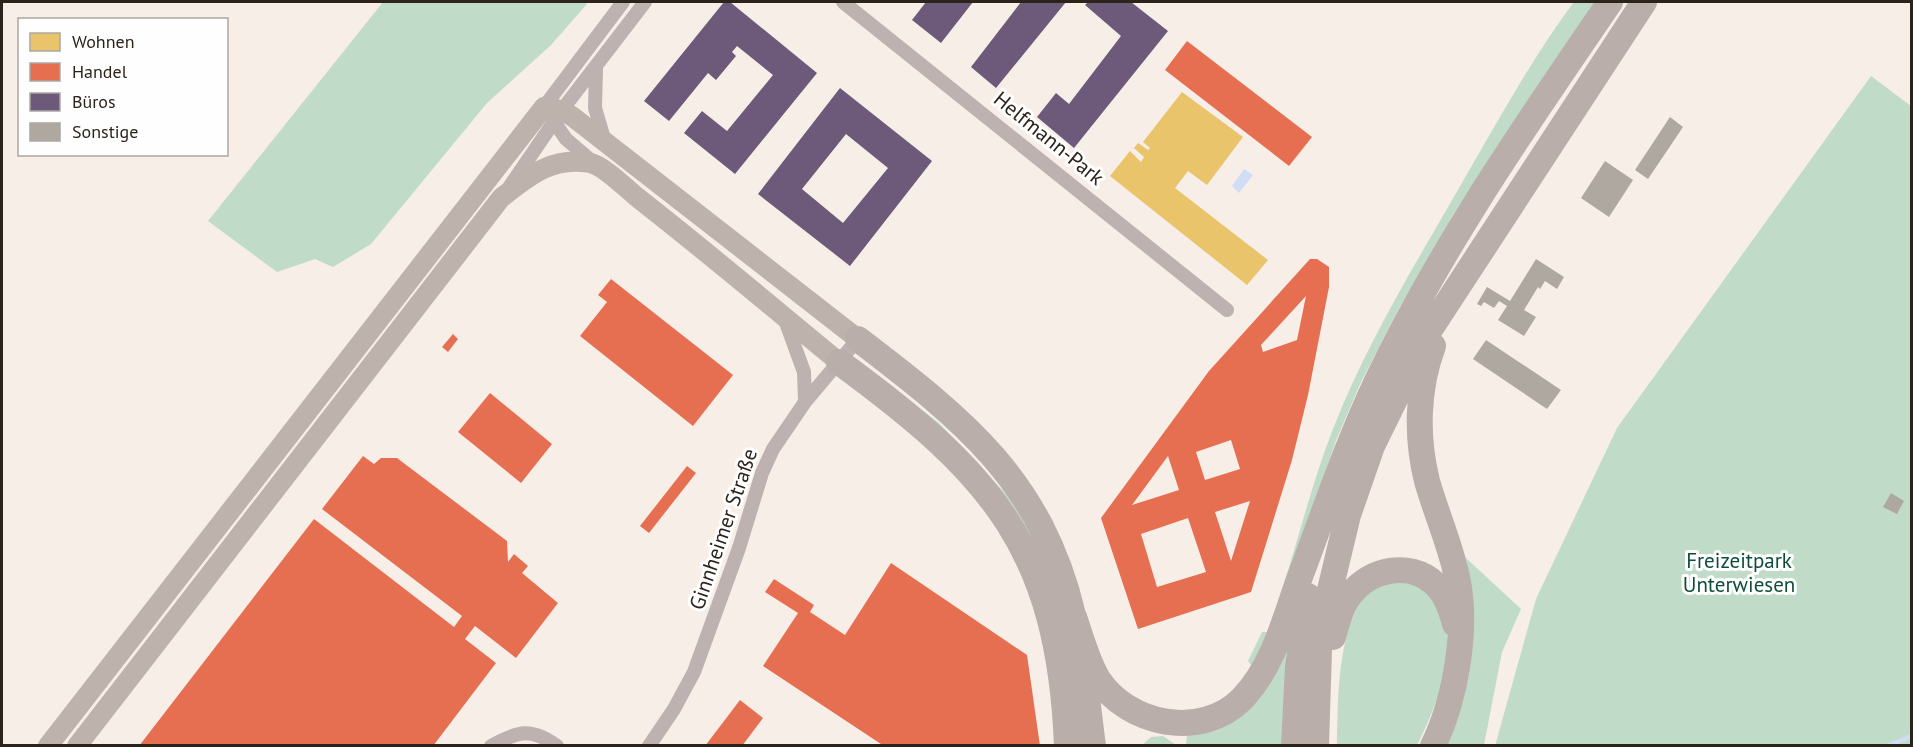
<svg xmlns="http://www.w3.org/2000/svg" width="1913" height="747" viewBox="0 0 1913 747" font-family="'PT Sans',sans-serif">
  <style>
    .green { fill: #c0dcc9 }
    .water { fill: #d0ddf5 }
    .homes { fill: #e9c46a }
    .shops { fill: #e76f51; fill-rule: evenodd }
    .offices { fill: #6d597a; fill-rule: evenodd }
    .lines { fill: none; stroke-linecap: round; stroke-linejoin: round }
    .stream { stroke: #d0ddf5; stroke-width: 4.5 }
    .building { fill: #afa8a1 }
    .street { stroke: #beb2b0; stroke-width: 14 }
    .secondary { stroke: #beb2ad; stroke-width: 20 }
    .highway { stroke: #baaeab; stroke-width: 26 }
    .labels { text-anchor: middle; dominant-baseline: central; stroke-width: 6; stroke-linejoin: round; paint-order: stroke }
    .street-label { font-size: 21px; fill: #2c231b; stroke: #fefefe }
    .park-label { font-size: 21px; fill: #0f4e36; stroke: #fefefe }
  </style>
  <rect width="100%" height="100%" fill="#f6eee7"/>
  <path class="green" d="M383,2H584L587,4L551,45L487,103L371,244L333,267L315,259L277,272L208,221Z
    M1574,2H1595L1453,215L1397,312L1361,382L1337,438L1256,671L1248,661L1262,632H1267C1293,565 1307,495 1333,429C1365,347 1411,271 1455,195C1493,130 1529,62 1574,2Z
    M1871,76L1911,106V745L1495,746L1536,599L1617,428Z
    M876,374L939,423L1025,514L1054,594L875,377Z
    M1466,558L1521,609L1502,652L1484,745L1445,746C1476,675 1474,632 1466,558Z
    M1395,580C1403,582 1414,583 1422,586C1427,588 1431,595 1435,599C1465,636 1436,709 1417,745L1337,746C1338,704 1336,610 1377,587C1382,584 1389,582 1395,580Z
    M1290,634L1285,745L1178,746L1186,744L1187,736L1201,731Z
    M1163,736L1176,745H1142L1151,737Z"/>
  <path class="water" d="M1244,169L1253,175L1239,193L1232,186Z"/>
  <path class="homes" d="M1182,92L1243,137L1207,185L1188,171L1175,188L1268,260L1247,285L1110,176L1130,151L1141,162L1144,157L1134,148L1138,143L1148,150L1150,148L1143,142Z"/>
  <path class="shops" d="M1187,41L1312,137L1289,166L1165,70Z
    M1310,259H1317L1329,267V287L1308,395L1292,460L1251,592L1138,629L1101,518L1209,371ZM1306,296L1297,340L1263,352L1261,345ZM1231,440L1240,469L1205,480L1196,452ZM1168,456L1179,490L1132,505ZM1250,501L1231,561L1215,512ZM1188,518L1206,572L1157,587L1141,534Z
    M611,279L733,375L693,426L580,336L607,302L598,295Z
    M453,334L458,339L448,352L442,347Z
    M490,393L552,444L521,483L458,432Z
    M363,456L374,464L381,458H397L507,541L508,562L514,554L528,566L522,573L558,603L516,658L475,626L465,639L496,663L433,746H139L314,519L454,627L462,616L322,509Z
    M687,466L696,473L649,533L640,526Z
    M891,563L1027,655L1040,746H884L763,666L798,613L765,592L774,579L814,605L810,612L845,635Z
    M740,700L763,718L742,746H705Z"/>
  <path class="offices" d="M724,2H730L817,73L735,174L684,133L702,111L727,131L773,75L737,46L732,52L736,56L716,80L708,73L669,121L644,101Z
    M926,2H973L941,43L912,20Z
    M1021,2H1066L996,88L971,67Z
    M1088,2H1131L1168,31L1074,148L1037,117L1056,93L1069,104L1121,36L1085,5Z
    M840,88L932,161L850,266L758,194ZM846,134L888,168L843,223L802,189Z"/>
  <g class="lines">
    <path class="stream" d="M1887,746L1912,736"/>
  </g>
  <path class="building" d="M1670,117L1683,127L1648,179L1635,170Z
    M1605,161L1633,180L1609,217L1581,198Z
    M1536,259L1564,277L1557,289L1545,281L1540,289L1538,287L1524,310L1536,317L1524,336L1498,320L1507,306L1499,301L1494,308L1484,302L1481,306L1477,304L1487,287L1510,301Z
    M1486,340L1561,390L1547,409L1473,359Z
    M1891,493L1904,501L1897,514L1883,507Z"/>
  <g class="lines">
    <path class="street" d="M843,2L1227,310
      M596,68L595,108L605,142
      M594,163L566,139L544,107L623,2
      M510,186L562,110L645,2
      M785,320L804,372L805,402
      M491,746C518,731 531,727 557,746
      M649,746L674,709L694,672L739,548L762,473L773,449L805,402L858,339"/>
    <path class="secondary" d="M48,746L544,107L562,110L573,117L858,339
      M77,746L501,198C529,176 552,156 590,163C603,165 627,189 638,198C706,251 772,307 839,362"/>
    <path class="highway" d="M858,339C964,420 1041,480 1073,615C1084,658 1087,702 1093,746
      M1433,346C1417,389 1416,437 1427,481C1436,513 1450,544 1457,577C1468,627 1456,699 1433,746
      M839,362C992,474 1059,548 1067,746
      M1074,617C1081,637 1087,661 1098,679C1128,725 1201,740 1242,699C1275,664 1285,617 1301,574C1325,510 1347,445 1376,383C1440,248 1526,125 1610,2
      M1333,637C1337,623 1341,606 1351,594C1370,569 1409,561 1434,583C1446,594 1451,609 1455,624
      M1294,746L1298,667L1308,596
      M1316,746L1319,649L1324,615L1348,515L1372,446L1427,334L1644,2"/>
  </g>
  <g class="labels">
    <g class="street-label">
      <text transform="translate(1049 138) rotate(39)">Helfmann-Park</text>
      <text transform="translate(723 529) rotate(-71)">Ginnheimer Straße</text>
    </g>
    <g class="park-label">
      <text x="1739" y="560">Freizeitpark<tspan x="1739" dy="24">Unterwiesen</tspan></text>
    </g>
  </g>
  <rect width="1913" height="747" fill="none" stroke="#2c231b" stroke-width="6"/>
  <rect x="18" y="18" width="210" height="138" fill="#fefefe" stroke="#aaa6a3" stroke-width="1.5"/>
  <rect x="30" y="33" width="30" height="18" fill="#e9c46a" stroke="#aaa6a3" stroke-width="1.5"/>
  <text x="72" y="48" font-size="18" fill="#2c231b">Wohnen</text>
  <rect x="30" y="63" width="30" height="18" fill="#e76f51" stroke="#aaa6a3" stroke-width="1.5"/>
  <text x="72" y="78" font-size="18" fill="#2c231b">Handel</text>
  <rect x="30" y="93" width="30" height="18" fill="#6d597a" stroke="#aaa6a3" stroke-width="1.5"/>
  <text x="72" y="108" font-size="18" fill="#2c231b">Büros</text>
  <rect x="30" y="123" width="30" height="18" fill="#afa8a1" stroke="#aaa6a3" stroke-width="1.5"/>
  <text x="72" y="138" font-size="18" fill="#2c231b">Sonstige</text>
</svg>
